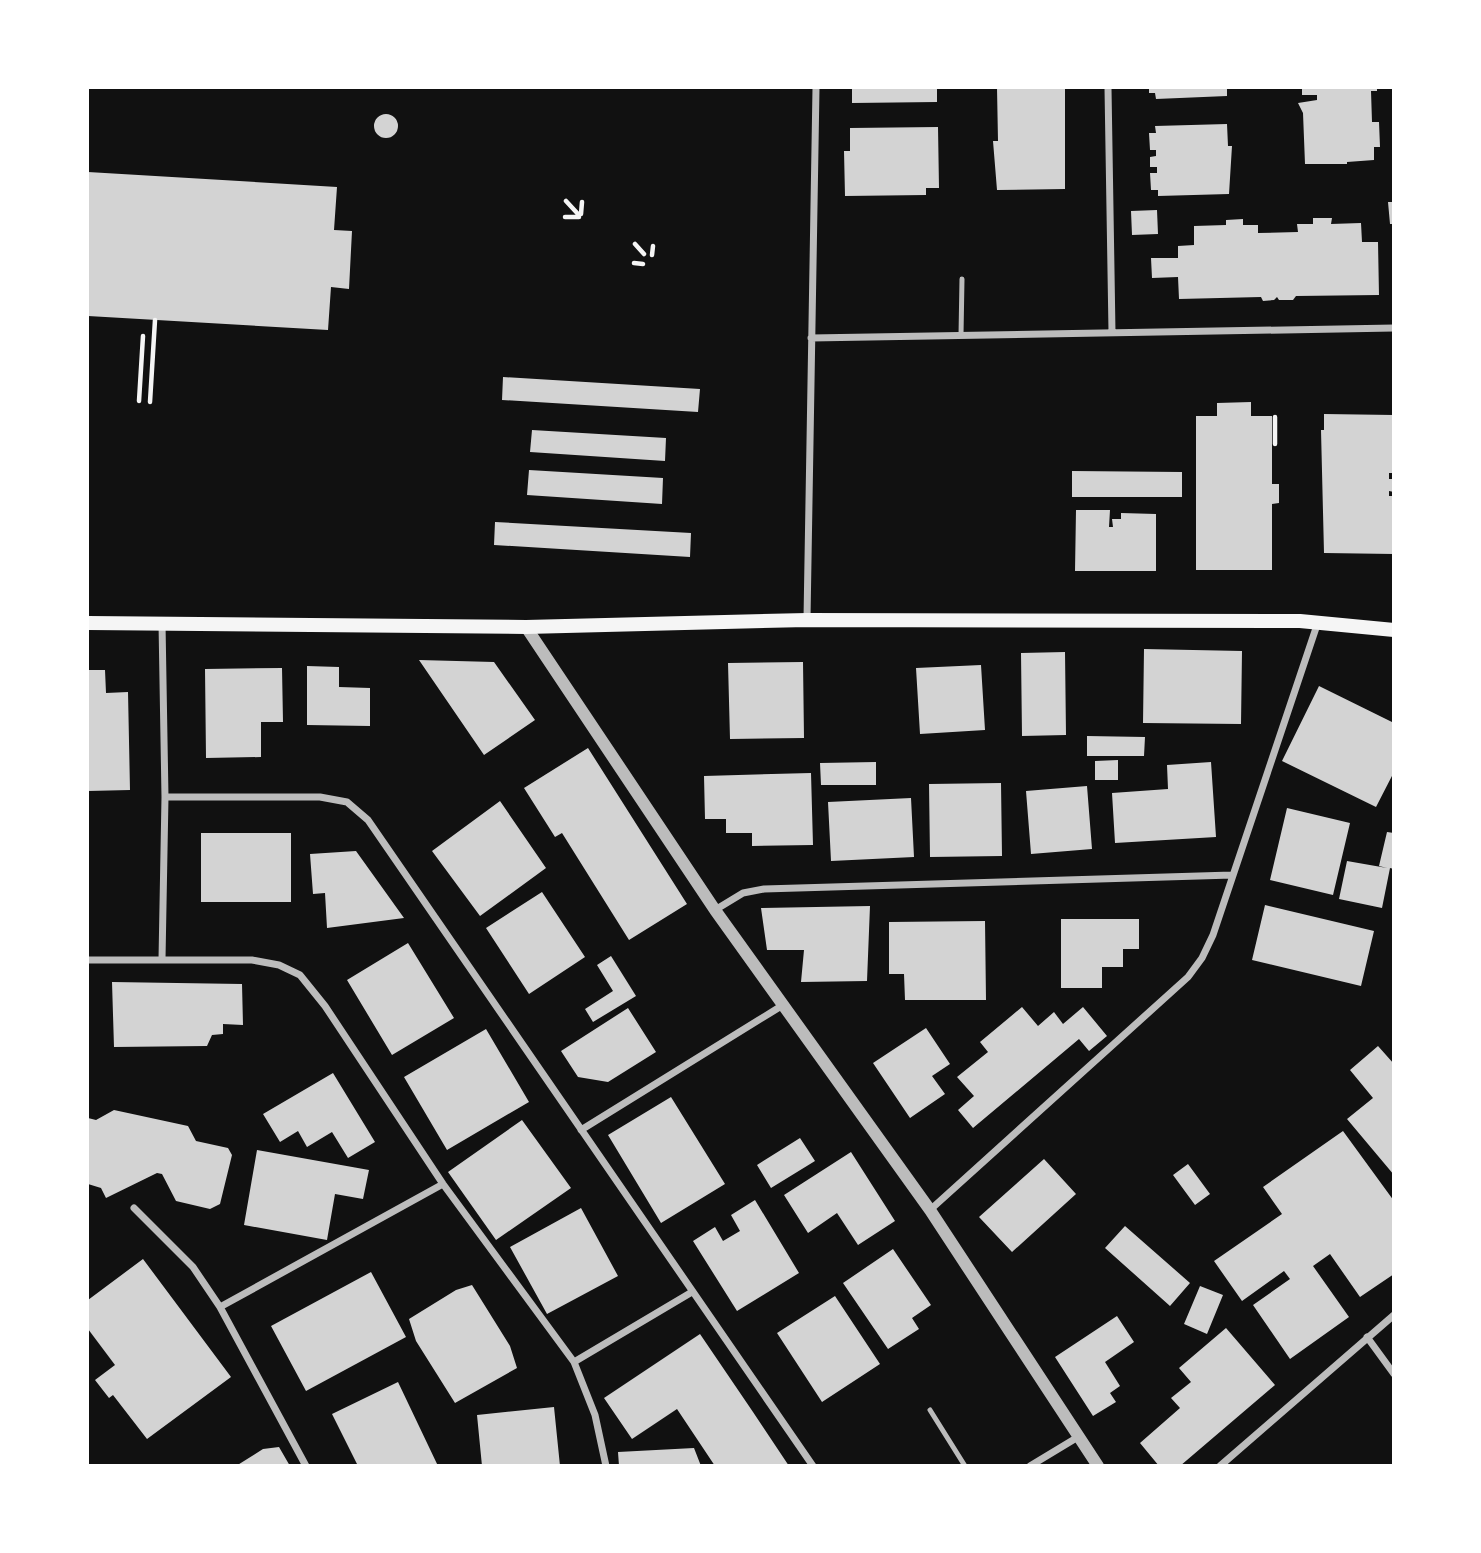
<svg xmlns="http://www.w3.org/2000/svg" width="1481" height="1553" viewBox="0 0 1481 1553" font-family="'Source Sans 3',sans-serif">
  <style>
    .building { fill: #d3d3d3 }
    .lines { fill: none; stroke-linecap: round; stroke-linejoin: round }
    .path { stroke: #f5f5f5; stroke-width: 4.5 }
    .service { stroke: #bcbcbc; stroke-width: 5 }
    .minor { stroke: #bcbcbc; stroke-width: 7 }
    .tertiary { stroke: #bcbcbc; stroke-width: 12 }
    .secondary { stroke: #f5f5f5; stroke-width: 14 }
  </style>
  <rect width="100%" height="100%" fill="#111"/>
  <path class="building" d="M852,88H937V102L852,103Z
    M997,88H1065V189L997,190L993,141H998Z
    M1149,88H1227V96L1156,99L1155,93H1149Z
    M1302,88H1377V91H1371L1372,122H1379L1380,147H1374V160L1347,162V164H1305L1303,113L1298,103L1317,100V95H1302Z
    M374 126a12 12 0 1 1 24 0a12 12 0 1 1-24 0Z
    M1227,124L1228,146H1232L1229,194L1158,196V190H1151L1150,173H1157V167H1150V157L1156,156V150H1150L1149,133H1156L1155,126Z
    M938,127L939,188H926V195L845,196L844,151H850V128Z
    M88,172L337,187L334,230L352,231L349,289L331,287L328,330L88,316Z
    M1388,202H1394V224H1390Z
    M1157,210L1158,234L1132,235L1131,211Z
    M1313,218H1332L1331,224L1361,223L1362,242H1378L1379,295L1296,296L1293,300H1279L1277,297L1274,300L1263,301L1261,297L1179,299L1178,277L1152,278L1151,258H1178V246L1194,245V226L1226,225V220L1243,219V225H1258V233L1298,232L1297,224H1313Z
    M503,377L700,389L698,412L502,400Z
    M1251,402V416H1272V484H1279V503L1272,504V570H1196V416H1217V403Z
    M1324,414L1394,415V473H1389V479H1394V492L1389,491V496H1394V554L1324,553L1321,430H1324Z
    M532,430L666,438L665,461L530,452Z
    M529,470L663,478L662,504L527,495Z
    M1072,471L1182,472V497H1072Z
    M1076,510H1110L1109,527H1113L1112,519H1121V513L1156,514V571H1075Z
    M495,522L691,533L690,557L494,545Z
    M1144,649L1242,651L1241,724L1143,723Z
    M1065,652L1066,735L1022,736L1021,653Z
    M419,660L494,662L535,720L484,755Z
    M803,662L804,738L730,739L728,663Z
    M981,665L985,730L920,734L916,668Z
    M307,666L339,667V687L370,688V726L307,725Z
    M282,668L283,722H261V757L206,758L205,669Z
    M88,670H105L106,693L128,692L130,790L88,791Z
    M1319,686L1394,723V772L1376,807L1282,761Z
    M1087,736L1145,737L1144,756H1087Z
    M588,748L687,904L629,940L562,833L555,837L524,788Z
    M1118,760V780H1095V761Z
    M876,762V785H821L820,763Z
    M1211,762L1216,837L1115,843L1112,793L1168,789L1167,765Z
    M811,773L813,845L752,846V833H726V819H705L704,776Z
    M1001,783L1002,856L930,857L929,784Z
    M1087,786L1092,849L1031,854L1026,791Z
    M911,798L914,857L831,861L828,802Z
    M500,801L546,868L480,916L432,851Z
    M1287,808L1350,823L1333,895L1270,880Z
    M1387,832L1394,833V869L1390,868L1382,908L1339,899L1347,861L1387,868L1379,866Z
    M201,833H291V902H201Z
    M356,851L404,918L327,928L325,893L313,894L310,854Z
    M542,892L585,957L529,994L486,928Z
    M1265,905L1374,931L1361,986L1252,960Z
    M870,906L867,981L801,982L804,950H767L761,908Z
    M1061,919H1139V949H1123V967H1102V988H1061Z
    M985,921L986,1000H905L904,974H889V922Z
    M408,943L454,1018L392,1055L347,980Z
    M611,956L636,996L593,1022L585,1009L613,991L597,965Z
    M112,982L242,984L243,1025L223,1024V1034L212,1035L207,1046L114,1047Z
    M1022,1007L1038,1026L1054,1012L1063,1024L1083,1007L1107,1036L1089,1051L1079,1039L973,1128L958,1110L974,1096L957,1077L988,1052L980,1042Z
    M628,1008L656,1052L608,1082L578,1077L561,1051Z
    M926,1028L950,1064L932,1076L945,1094L910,1118L873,1063Z
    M486,1029L529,1102L447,1150L404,1077Z
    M1378,1046L1394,1064V1175L1347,1119L1373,1098L1350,1070Z
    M333,1073L375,1142L348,1158L332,1132L307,1147L298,1131L280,1142L263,1114Z
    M671,1097L725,1184L661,1223L608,1135Z
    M114,1110L188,1126L196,1141L228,1148L232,1155L220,1204L210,1209L176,1201L162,1174L157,1173L106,1198L101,1188L88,1184V1118L96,1120Z
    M522,1120L571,1188L496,1240L448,1172Z
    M1343,1131L1394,1201V1274L1360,1297L1330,1254L1313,1266L1349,1317L1290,1359L1253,1305L1290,1279L1284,1271L1242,1301L1214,1261L1282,1214L1263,1187Z
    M800,1138L815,1161L771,1188L757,1165Z
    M257,1150L369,1170L363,1199L335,1194L327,1240L244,1225Z
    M851,1152L895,1221L858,1245L837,1213L808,1233L784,1195Z
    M1044,1159L1076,1194L1012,1252L979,1217Z
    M1188,1164L1210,1194L1195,1205L1173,1175Z
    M755,1200L799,1273L737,1311L693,1241L715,1227L723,1241L740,1231L731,1215Z
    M581,1208L618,1276L547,1314L510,1247Z
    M1125,1226L1190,1283L1170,1306L1105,1248Z
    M893,1249L931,1305L912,1318L919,1329L888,1349L843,1283Z
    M143,1259L231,1377L147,1439L113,1395L109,1398L95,1380L115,1365L88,1329V1300Z
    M371,1272L406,1337L306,1391L271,1326Z
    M472,1285L510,1346L517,1368L455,1403L416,1341L409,1319L456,1290Z
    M1200,1286L1223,1295L1207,1334L1184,1324Z
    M835,1296L880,1364L822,1402L777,1333Z
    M1117,1316L1134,1342L1105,1362L1120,1386L1110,1393L1116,1402L1093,1416L1055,1357Z
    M1226,1328L1275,1385L1180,1466H1159L1140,1443L1180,1408L1171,1398L1191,1382L1179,1368Z
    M700,1334L753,1412L789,1466H715L677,1409L632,1439L604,1398Z
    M398,1382L438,1466H358L332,1414Z
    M554,1407L560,1466H482L477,1415Z
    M279,1447L290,1466H236L263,1449Z
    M694,1448L701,1466H619L618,1452Z"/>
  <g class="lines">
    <path class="path" d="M566,201L578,214
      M581,214L582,202
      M565,217H579
      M635,244L644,254
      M652,255L653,246
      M634,263L643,264
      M139,401L143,336
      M150,402L155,320
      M1275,417V444"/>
    <path class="service" d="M961,335L962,279
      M930,1410L965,1466"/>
    <path class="minor" d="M1108,88L1112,332
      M811,338L1394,328
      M807,619L816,88
      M162,623L165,797L162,959
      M165,797H320L347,802L368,820L813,1466
      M715,910L743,893L764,889L1232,875
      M88,960H252L279,965L300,975L325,1006L443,1184L574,1362L595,1415L606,1466
      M581,1130L783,1005
      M134,1208L193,1267L220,1307L306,1466
      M930,1210L1188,977L1202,958L1213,935L1318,622
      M220,1307L443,1184
      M1367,1337L1394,1374
      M574,1362L692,1292
      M1030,1466L1078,1437
      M1220,1466L1394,1315"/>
    <path class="tertiary" d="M526,627L715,910L930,1210L1098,1466"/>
    <path class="secondary" d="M88,623L526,627L807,620L1300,621L1394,630"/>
  </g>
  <rect width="1481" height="1553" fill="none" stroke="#ffffff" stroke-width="178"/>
</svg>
